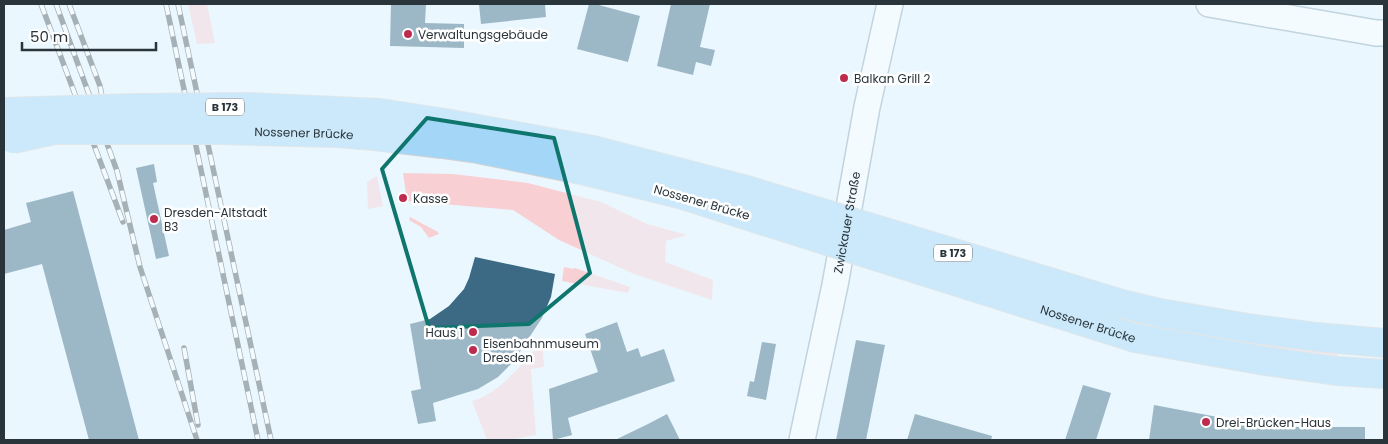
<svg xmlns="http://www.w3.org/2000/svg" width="1388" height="444" viewBox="0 0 1388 444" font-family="Poppins,sans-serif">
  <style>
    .green { fill: #f8d0d4 }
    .building { fill: #3c6984 }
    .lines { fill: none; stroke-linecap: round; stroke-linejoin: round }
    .minor-casing { stroke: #8da8ba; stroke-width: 28 }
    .major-casing { stroke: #d0d2d4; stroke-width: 30 }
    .minor { stroke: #fff; stroke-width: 25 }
    .major { stroke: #a4d7f7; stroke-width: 28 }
    .rail-casing { stroke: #515c63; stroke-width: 5.5 }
    .rail { stroke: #fff; stroke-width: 4; stroke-dasharray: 11; stroke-linecap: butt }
    .major-bridge-casing { stroke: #d0d2d4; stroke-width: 30; stroke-linecap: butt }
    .major-bridge { stroke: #a4d7f7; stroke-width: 28 }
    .marked { fill: none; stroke: #0f766e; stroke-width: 4; stroke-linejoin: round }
    .poi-dot { fill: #bd2c4f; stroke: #fff; stroke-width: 2 }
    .labels { text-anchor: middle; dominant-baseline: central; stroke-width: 5; stroke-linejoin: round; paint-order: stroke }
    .shield { fill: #fff; stroke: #697176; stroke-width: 1 }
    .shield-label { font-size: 11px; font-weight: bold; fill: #29343b }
    .poi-label { font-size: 12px; fill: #29343b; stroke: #fff; text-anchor: start }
    .street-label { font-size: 12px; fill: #29343b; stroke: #fff }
  </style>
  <rect width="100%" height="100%" fill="#ebf7fe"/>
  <path class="green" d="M188,4H207L215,43L197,44Z
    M403,173L453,174L528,183L601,202L647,224L687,235L666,241L665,262L713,280L712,300L634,274L559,240L513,210L407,201Z
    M377,176L383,206L368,209L367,182Z
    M410,217L438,232L439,234L429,238L421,227L409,220Z
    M564,267L573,269L575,268L630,287L628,293L562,281Z
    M1036,293L1149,320L1339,350L1338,356L1225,341L1109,319Z
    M542,341L544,367L531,369L536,435L508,440H487L472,401C476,400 480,398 483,397C507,384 525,361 542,341Z"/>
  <path class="building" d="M391,4H426L425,23L464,24V48L390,46Z
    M479,4H545L546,17L481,24Z
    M589,4H595L640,16L628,62L577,49Z
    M671,4H710L700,47L715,50L711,66L696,62L693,75L657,66Z
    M154,164L157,182L153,183L169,256L156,259L136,168Z
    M73,191L139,440H89L42,264L4,274V230L31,222L26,203Z
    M475,257L555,274L551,297L542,318L513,362L498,377L478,389L433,403L436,421L418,424L411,391L421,389L410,324L430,319L449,306L464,289L469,278Z
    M617,322L627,352L638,348L641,357L664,349L675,381L568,418L572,435L553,440L549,389L598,372L585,334Z
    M856,340L885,345L866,440H836Z
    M762,342L776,344L766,400L747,396L750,381L754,382Z
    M1083,385L1111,393L1096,440H1065Z
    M1154,405L1223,418L1323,430V427H1365V440H1149Z
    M667,414L680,440H615L648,424Z
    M915,414L992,436L991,440H907Z"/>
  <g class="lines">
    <g class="minor-casing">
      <g id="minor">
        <path d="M1209,4L1376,33H1384"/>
        <path id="s1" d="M802,440L835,285L867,107L890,4"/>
      </g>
    </g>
    <g class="major-casing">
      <path id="major" d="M445,123L593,150L747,190
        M442,144L478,149L581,170L683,195L745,215
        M1160,313L1248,328L1317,337L1384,343
        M1135,338L1265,361L1337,371L1384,374"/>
    </g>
    <use href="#minor" class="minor"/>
    <use href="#major" class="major"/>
    <g class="rail-casing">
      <path id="rail" d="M41,4L123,222
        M56,4L117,171L140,267L197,440
        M69,4L100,86L109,132
        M166,4L258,440
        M178,4L271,440
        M184,348L198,425"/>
    </g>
    <use href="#rail" class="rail"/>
    <g class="major-bridge-casing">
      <g id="major-bridge">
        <path d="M4,112L136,108L250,107L380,113L445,123"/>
        <path id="s2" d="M13,139L54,130H218L337,133L374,136L442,144"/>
        <path d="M747,190L1122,304L1160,313"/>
        <path id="s3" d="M745,215L1135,338"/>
      </g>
    </g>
    <use href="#major-bridge" class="major-bridge"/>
  </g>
  <path d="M0 0H1388V444H0ZM427,118L554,138L590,273L529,324L429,328L382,169Z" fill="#ebf7fe" fill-opacity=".55" fill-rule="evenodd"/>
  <path class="marked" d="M427,118L554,138L590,273L529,324L429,328L382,169Z"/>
  <g class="poi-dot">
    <circle cx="408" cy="34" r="5"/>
    <circle cx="844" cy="78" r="5"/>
    <circle cx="403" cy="198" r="5"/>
    <circle cx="154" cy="219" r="5"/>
    <circle cx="473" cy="332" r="5"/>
    <circle cx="473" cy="350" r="5"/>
    <circle cx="1206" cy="422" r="5"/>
  </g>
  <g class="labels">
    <g class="shield">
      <rect x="206" y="98.5" width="38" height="17" rx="4"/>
      <rect x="934" y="244.5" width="38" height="17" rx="4"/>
    </g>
    <g class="shield-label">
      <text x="225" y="107">B 173</text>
      <text x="953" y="253">B 173</text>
    </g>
    <g class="poi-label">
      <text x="418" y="34">Verwaltungsgebäude</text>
      <text x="854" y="78">Balkan Grill 2</text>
      <text x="413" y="198">Kasse</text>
      <text x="164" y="212">Dresden-Altstadt<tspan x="164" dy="14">B3</tspan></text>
      <text x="463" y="332" text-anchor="end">Haus 1</text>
      <text x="483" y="343">Eisenbahnmuseum<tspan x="483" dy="14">Dresden</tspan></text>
      <text x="1216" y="422">Drei-Brücken-Haus</text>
    </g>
    <g class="street-label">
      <text stroke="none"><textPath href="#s2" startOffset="292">Nossener Brücke</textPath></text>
      <text transform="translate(702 202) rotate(16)">Nossener Brücke</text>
      <text stroke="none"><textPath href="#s1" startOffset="222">Zwickauer Straße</textPath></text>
      <text stroke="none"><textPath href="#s3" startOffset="360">Nossener Brücke</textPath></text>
    </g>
  </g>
  <rect width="1388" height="444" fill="none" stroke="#29343b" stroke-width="10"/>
  <path d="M22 42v8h134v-8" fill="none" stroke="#29343b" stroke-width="2.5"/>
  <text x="30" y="42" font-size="15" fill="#29343b" stroke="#ffffff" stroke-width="4" paint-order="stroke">50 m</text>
</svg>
